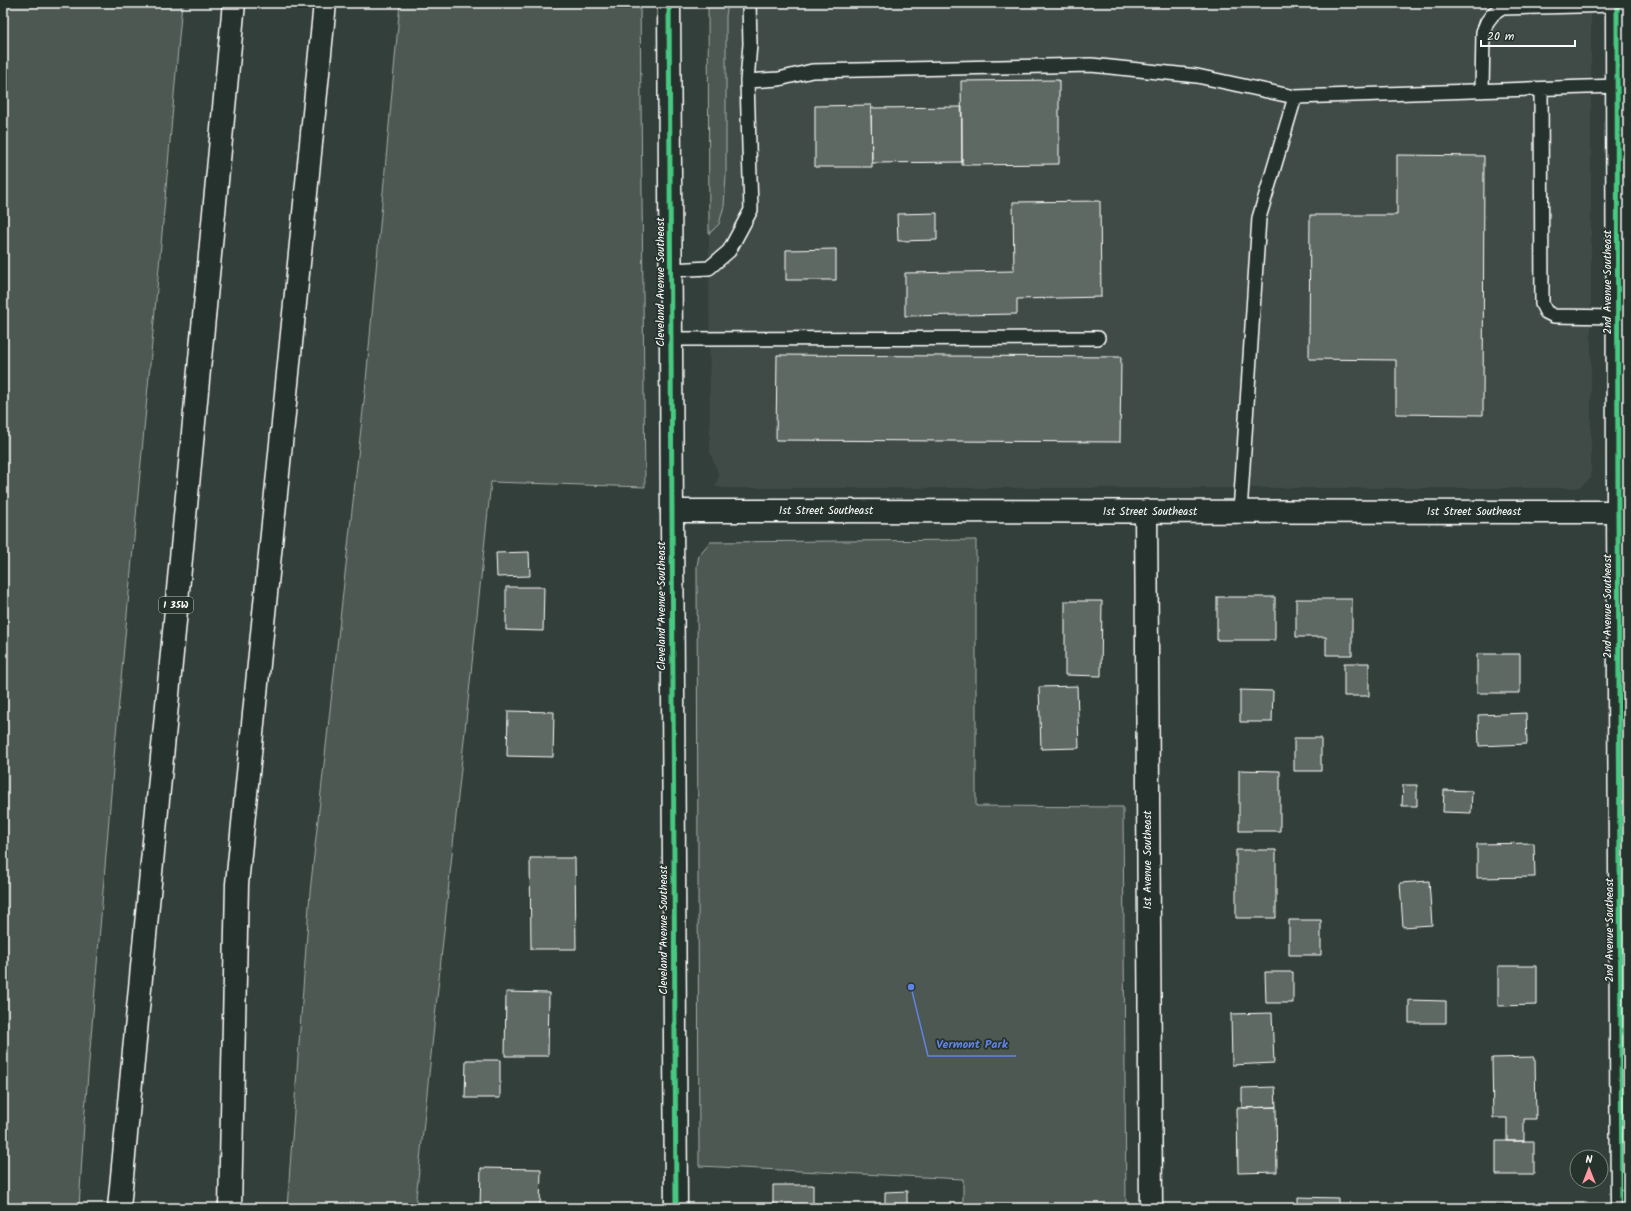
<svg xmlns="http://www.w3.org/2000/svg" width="1631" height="1211" viewBox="0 0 1631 1211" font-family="Kalam,sans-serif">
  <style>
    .built { fill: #404c47 }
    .green { fill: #4d5853; stroke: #a6aca9 }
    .building { fill: #5f6964; stroke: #fff }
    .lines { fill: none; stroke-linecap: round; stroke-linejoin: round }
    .lane-casing { stroke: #fff; stroke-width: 16 }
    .street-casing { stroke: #fff; stroke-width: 25 }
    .secondary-casing { stroke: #fff; stroke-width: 25 }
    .highway-casing { stroke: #fff; stroke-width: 25 }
    .lane { stroke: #26332d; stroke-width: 13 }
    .street { stroke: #26332d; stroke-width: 22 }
    .secondary { stroke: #26332d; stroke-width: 22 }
    .highway { stroke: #26332d; stroke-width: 22 }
    .cycleway-casing { stroke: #26332d; stroke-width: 8 }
    .cycleway { stroke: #46c982; stroke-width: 5 }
    .labels { text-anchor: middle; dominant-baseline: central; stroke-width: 3.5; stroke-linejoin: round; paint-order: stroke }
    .shield { fill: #26332d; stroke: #bec2c0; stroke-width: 1 }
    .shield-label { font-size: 10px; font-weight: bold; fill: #fff }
    .street-label { font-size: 11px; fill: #fff; stroke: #26332d }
    .leader { fill: none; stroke: #6183e4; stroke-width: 1.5 }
    .callout-dot { fill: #6183e4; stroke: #26332d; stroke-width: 1.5 }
    .callout-label { font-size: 12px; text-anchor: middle; font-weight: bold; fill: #6183e4; stroke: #26332d; stroke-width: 3.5; stroke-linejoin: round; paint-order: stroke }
  </style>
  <rect width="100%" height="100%" fill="#333f3a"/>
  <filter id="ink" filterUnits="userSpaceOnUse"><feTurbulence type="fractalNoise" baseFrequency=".025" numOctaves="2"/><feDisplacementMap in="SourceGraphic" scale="8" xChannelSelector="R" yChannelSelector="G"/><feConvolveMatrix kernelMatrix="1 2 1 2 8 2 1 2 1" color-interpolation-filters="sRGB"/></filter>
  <g filter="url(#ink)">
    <path class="built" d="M728,3H1591V478L1580,487L1573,488H722L715,486L719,476L710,452L709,234L719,224L724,206L726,176V16Z"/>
    <path class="green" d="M3,3H182L161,245L115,745L84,1123L79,1208H3Z
      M400,3H640L645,487L491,482L415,1208H287L310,892L365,392Z
      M708,3H728L726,16V176L724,206L719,224L709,234Z
      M976,540V806L1123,807L1126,1208H963V1179L699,1166L697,566L699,555L710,542Z"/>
    <path class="building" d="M1059,80V164L962,165L961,81Z
      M871,105L872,167H815V106Z
      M962,107V162L872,163L871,108Z
      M1397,155L1484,156L1483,415L1396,414V360L1309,359L1310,215H1397Z
      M1100,201L1101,297L1017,299V314L905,316V273L1014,271L1013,202Z
      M937,213V240L898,241L897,214Z
      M836,249V280H786V250Z
      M777,355L1121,357L1120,442L776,440Z
      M529,552L530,576L497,577L496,553Z
      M506,587H544L543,631L506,630Z
      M1217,597H1275V640H1217Z
      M1296,599H1352V655H1326V637H1296Z
      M1065,601H1102L1101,676L1065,675Z
      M1477,654H1520V693H1477Z
      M1344,663H1369V696H1344Z
      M1077,686L1079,748L1041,749L1039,687Z
      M1240,690L1273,691L1272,722H1240Z
      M508,711L554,712L553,757L507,756Z
      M1526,713L1527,744L1479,746L1478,715Z
      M1294,738H1321V771H1294Z
      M1239,770L1280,771V831H1239Z
      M1403,785H1417V806H1402Z
      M1444,790L1472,791L1471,813L1443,812Z
      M1534,843L1535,877L1477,878V844Z
      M1236,850H1276V918H1236Z
      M530,858H575L576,949H531Z
      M1429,881L1432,925L1403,927L1400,883Z
      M1289,920H1321V955H1289Z
      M1498,966H1537V1005L1498,1006Z
      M1265,972H1293V1003H1266Z
      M506,992L549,993L548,1056H505Z
      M1409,1000L1446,1001V1023H1409Z
      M1272,1013L1274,1063L1232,1065L1231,1014Z
      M1535,1057L1536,1119H1524V1141H1507V1118H1493L1492,1058Z
      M466,1060H500V1098H465Z
      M1275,1087L1276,1107L1242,1108V1088Z
      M1276,1107L1277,1172L1238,1173L1237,1108Z
      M1496,1141H1534V1175H1496Z
      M481,1168L541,1169L540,1208L480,1207Z
      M773,1185H813V1208H773Z
      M907,1191V1208H885V1192Z
      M1298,1197L1338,1198V1208H1298Z
      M1492,1205H1534V1208H1492Z"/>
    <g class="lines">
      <g class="lane-casing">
        <path id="lane" d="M747,81L750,44L749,3
          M1541,89L1542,304L1546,312L1554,316L1618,317
          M1482,91L1483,32L1487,22L1493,14L1502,8L1617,5
          M671,270L709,268L729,251L751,210L747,81L779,79L812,71L1091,65L1197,76L1295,97L1617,86
          M672,339L1098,338
          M1240,512L1259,218L1295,97"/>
      </g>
      <g class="street-casing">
        <path id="street" d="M1617,3L1618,512L1622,1208
          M672,511L1628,512
          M1146,511L1151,1208"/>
      </g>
      <g class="secondary-casing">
        <path id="secondary" d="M669,3L676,1208"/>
      </g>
      <g class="highway-casing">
        <path id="highway" d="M119,1208L234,3
          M230,1208L237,884L325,3"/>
      </g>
      <use href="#lane" class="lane"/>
      <use href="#street" class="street"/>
      <use href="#secondary" class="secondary"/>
      <use href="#highway" class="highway"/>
      <g class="cycleway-casing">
        <path id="cycleway" d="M669,3L676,1208
          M1617,3L1618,512L1622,1208"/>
      </g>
      <use href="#cycleway" class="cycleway"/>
    </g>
  </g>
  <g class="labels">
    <rect class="shield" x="159" y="597" width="34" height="16" rx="3"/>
    <g class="shield-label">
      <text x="176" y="605">I 35W</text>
    </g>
    <g class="street-label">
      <text transform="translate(661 282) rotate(-90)">Cleveland Avenue Southeast</text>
      <text transform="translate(1608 282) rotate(-90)">2nd Avenue Southeast</text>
      <text x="826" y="511">1st Street Southeast</text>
      <text x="1150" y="512">1st Street Southeast</text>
      <text x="1474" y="512">1st Street Southeast</text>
      <text transform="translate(662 606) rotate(-90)">Cleveland Avenue Southeast</text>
      <text transform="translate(1608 606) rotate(-90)">2nd Avenue Southeast</text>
      <text transform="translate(1148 860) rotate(-90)">1st Avenue Southeast</text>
      <text transform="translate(664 930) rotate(-90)">Cleveland Avenue Southeast</text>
      <text transform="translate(1610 930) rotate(-90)">2nd Avenue Southeast</text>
    </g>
  </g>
  <path class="leader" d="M911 987L928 1056H1016"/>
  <circle class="callout-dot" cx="911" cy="987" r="4"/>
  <g class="callout-label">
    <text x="972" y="1048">Vermont Park</text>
  </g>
  <rect width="1631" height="1211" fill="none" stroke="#26332d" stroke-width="16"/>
  <rect x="8" y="8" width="1615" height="1195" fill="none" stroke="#fff" stroke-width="1.5" filter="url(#ink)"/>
  <g transform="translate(1589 1169)"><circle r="19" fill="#26332d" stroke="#7d8581"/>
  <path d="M0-3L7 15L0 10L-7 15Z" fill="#ff9aa2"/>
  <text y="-6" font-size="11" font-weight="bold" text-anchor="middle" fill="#ffffff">N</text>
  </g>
  <path d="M1481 40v6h94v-6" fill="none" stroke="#ffffff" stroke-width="2"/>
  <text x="1487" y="40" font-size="12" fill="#ffffff" stroke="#26332d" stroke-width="3" paint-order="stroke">20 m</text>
</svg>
